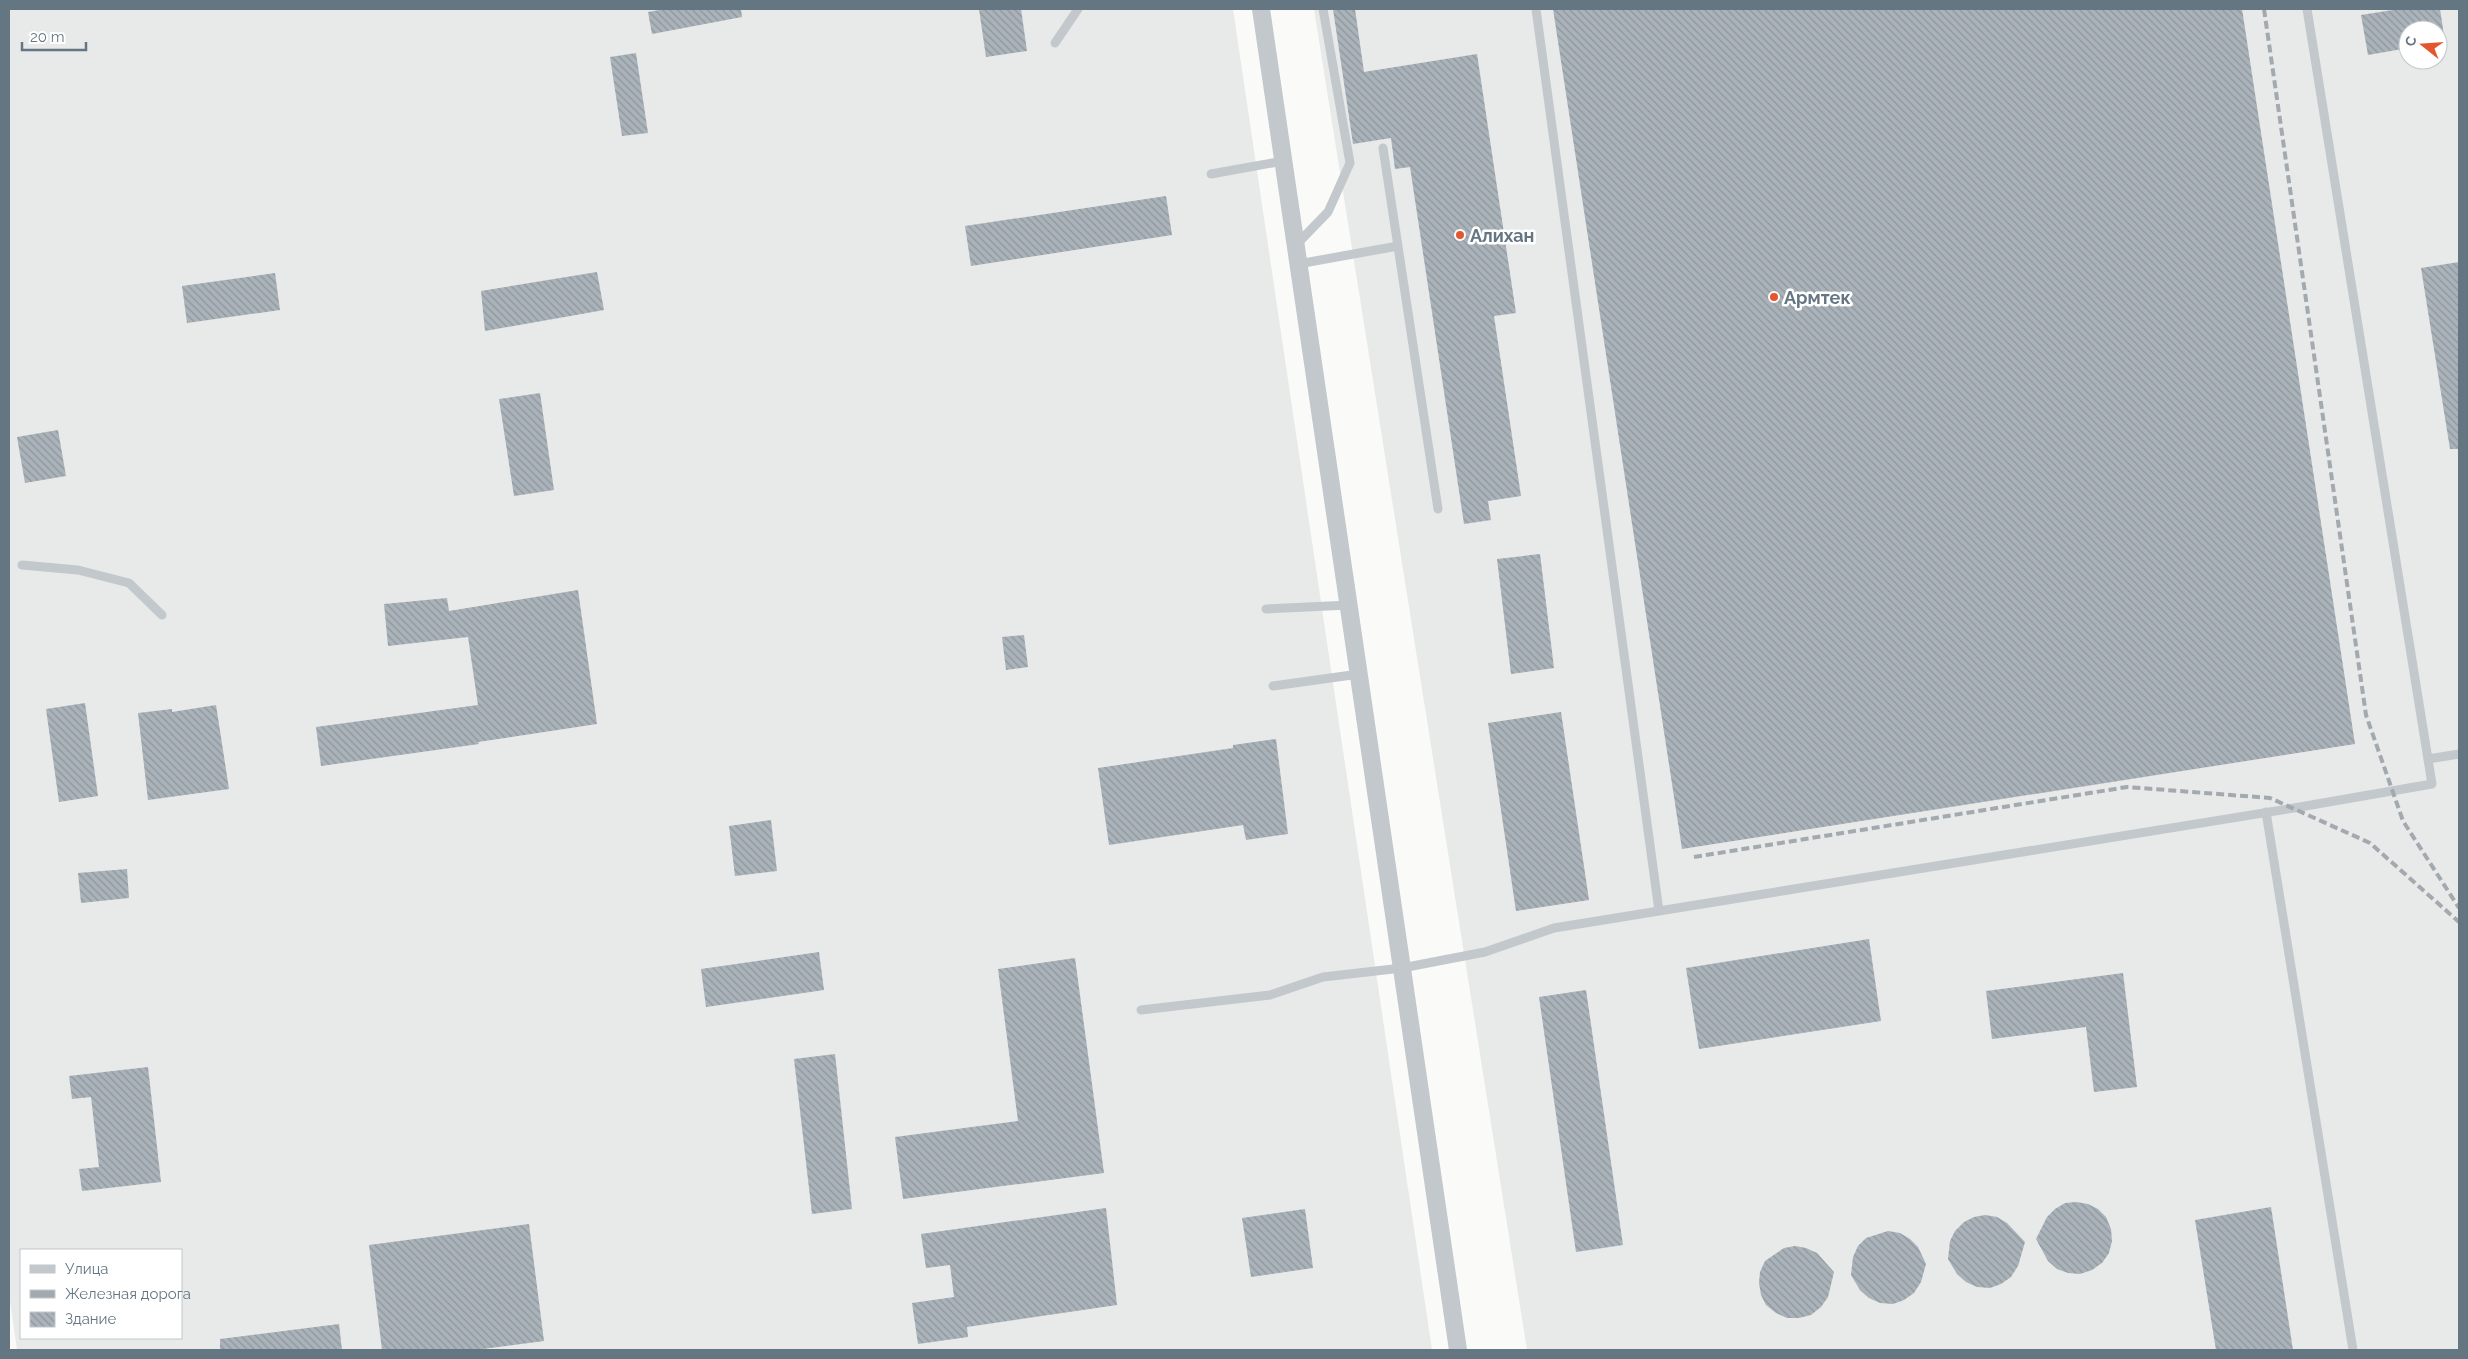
<svg xmlns="http://www.w3.org/2000/svg" width="2468" height="1359" viewBox="0 0 2468 1359" font-family="Raleway,sans-serif">
  <style>
    .built { fill: #e8e9e9; fill-rule: evenodd }
    .building { fill: url(#building-back-hatch) }
    .lines { fill: none; stroke-linecap: round; stroke-linejoin: round }
    .lane { stroke: #c3c8cc; stroke-width: 9 }
    .street { stroke: #c3c8cc; stroke-width: 18 }
    .rail { stroke: #a2aab0; stroke-width: 4; stroke-dasharray: 8 4; stroke-linecap: butt }
    .poi-dot { fill: #e4572e; stroke: #fff; stroke-width: 2 }
    .labels { text-anchor: middle; dominant-baseline: central; stroke-width: 5; stroke-linejoin: round; paint-order: stroke }
    .poi-label { font-size: 18px; font-weight: bold; fill: #657683; stroke: #fff; text-anchor: start }
  </style>
  <defs>
    <pattern id="building-back-hatch" width="6" height="6" patternUnits="userSpaceOnUse" patternTransform="scale(1.25)"><rect width="6" height="6" fill="#aab3b9"/><path d="M-1 5l2 2M0 0l6 6M5-1l2 2" fill="none" stroke="#8e969c"/></pattern>
  </defs>
  <rect width="100%" height="100%" fill="#fafaf8"/>
  <path class="built" d="M9,9H1233L1432,1350H17L9,1294ZM21,1250H181V1338H21Z
    M1314,9H2459V1350H1527ZM2408,30H2438V60H2408Z"/>
  <path class="building" d="M665,9H741L742,17L652,34L648,12Z
    M979,9H1021L1027,51L986,57Z
    M1333,9H1355L1364,72L1477,54L1516,313L1494,316L1521,496L1488,501L1491,520L1464,524L1410,167L1395,169L1391,138L1353,144Z
    M1553,9H2242L2355,744L1682,849Z
    M2399,9H2440L2445,42L2438,43V30H2408V48L2368,55L2361,15Z
    M636,53L648,133L622,136L610,57Z
    M1166,196L1172,235L971,266L965,226Z
    M2459,262V449H2450L2421,268Z
    M597,272L604,310L485,331L481,291Z
    M275,273L280,310L187,323L182,286Z
    M540,393L554,490L514,496L499,399Z
    M58,430L66,476L25,483L17,437Z
    M1540,554L1554,668L1511,674L1497,559Z
    M578,590L597,724L478,742L479,744L321,766L316,727L478,705L468,637L388,646L384,604L447,598L449,611Z
    M1024,635L1028,667L1006,670L1002,637Z
    M85,703L98,796L59,802L46,709Z
    M216,705L229,789L148,800L138,713L172,709V712Z
    M1561,712L1589,900L1516,911L1488,723Z
    M1276,739L1288,834L1246,840L1243,825L1109,845L1098,768L1233,748V745Z
    M771,820L777,871L735,876L729,826Z
    M127,869L129,898L81,903L78,873Z
    M1869,939L1881,1021L1699,1049L1686,968Z
    M819,952L824,990L706,1007L701,969Z
    M1075,958L1104,1173L903,1199L895,1137L1018,1121L998,969Z
    M2123,973L2137,1087L2094,1092L2086,1027L1992,1039L1986,991Z
    M1586,990L1623,1245L1576,1252L1539,997Z
    M835,1054L852,1209L812,1214L794,1059Z
    M148,1067L161,1182L82,1191L79,1169L99,1167L91,1097L72,1099L69,1076Z
    M2076,1202L2088,1204L2098,1209L2106,1217L2111,1229L2112,1241L2109,1253L2102,1263L2092,1270L2080,1274L2068,1273L2057,1269L2048,1261L2036,1239L2047,1217L2055,1209L2065,1203Z
    M2271,1207L2293,1350H2216L2195,1220Z
    M1106,1208L1117,1305L967,1327L968,1337L918,1344L912,1303L954,1297L950,1265L926,1268L921,1234Z
    M1305,1209L1313,1268L1251,1277L1242,1218Z
    M1985,1215L1997,1217L2007,1223L2025,1242L2018,1266L2011,1277L2001,1284L1990,1288L1977,1287L1966,1282L1957,1274L1948,1259L1950,1241L1955,1231L1964,1222L1974,1217Z
    M529,1224L544,1341L475,1350H382L369,1245Z
    M1888,1231L1900,1233L1910,1239L1918,1247L1926,1264L1921,1282L1914,1293L1904,1300L1893,1304L1880,1303L1869,1298L1860,1290L1851,1275L1853,1257L1858,1246L1866,1238Z
    M1795,1246L1806,1248L1817,1253L1834,1272L1828,1297L1821,1307L1811,1315L1799,1318H1787L1776,1313L1766,1305L1761,1295L1759,1283L1760,1272L1765,1261L1784,1248Z
    M339,1324L342,1350H220V1339Z"/>
  <g class="lines">
    <path class="lane" d="M1536,9L1659,911
      M1055,43L1078,9
      M1383,148L1438,509
      M1211,174L1283,161
      M1296,245L1328,212L1350,163L1323,9
      M1298,264L1398,246
      M22,565L78,570L129,583L162,615
      M1266,609L1349,605
      M1273,686L1359,674
      M2428,759L2459,754
      M2266,812L2353,1350
      M1141,1010L1270,995L1323,977L1402,968L1485,952L1554,928L2294,808L2432,784L2307,9"/>
    <path class="street" d="M1261,9L1458,1350"/>
    <path class="rail" d="M2264,9L2366,715L2403,821L2459,908
      M1694,857L2127,787L2270,798L2370,843L2459,922"/>
  </g>
  <g class="poi-dot">
    <circle cx="1460" cy="235" r="5"/>
    <circle cx="1774" cy="297" r="5"/>
  </g>
  <g class="labels">
    <g class="poi-label">
      <text x="1470" y="235">Алихан</text>
      <text x="1784" y="297">Армтек</text>
    </g>
  </g>
  <rect width="2468" height="1359" fill="none" stroke="#657683" stroke-width="20"/>
  <rect x="20" y="1249" width="162" height="90" fill="#ffffff" stroke="#c1c8cd"/>
  <rect x="30" y="1265" width="25" height="8" fill="#c3c8cc" stroke="#c1c8cd"/>
  <text x="65" y="1274" font-size="15" fill="#657683">Улица</text>
  <rect x="30" y="1290" width="25" height="8" fill="#a2aab0" stroke="#c1c8cd"/>
  <text x="65" y="1299" font-size="15" fill="#657683">Железная дорога</text>
  <rect x="30" y="1312" width="25" height="15" fill="url(#building-back-hatch)" stroke="#c1c8cd"/>
  <text x="65" y="1324" font-size="15" fill="#657683">Здание</text>
  <g transform="translate(2423 45) rotate(287)"><circle r="24" fill="#ffffff" stroke="#c1c8cd"/>
  <path d="M0-4L9 19L0 12L-9 19Z" fill="#e4572e"/>
  <text y="-8" font-size="14" font-weight="bold" text-anchor="middle" fill="#657683">С</text>
  </g>
  <path d="M22 42v8h64v-8" fill="none" stroke="#657683" stroke-width="2.5"/>
  <text x="30" y="42" font-size="15" fill="#657683" stroke="#ffffff" stroke-width="4" paint-order="stroke">20 m</text>
</svg>
